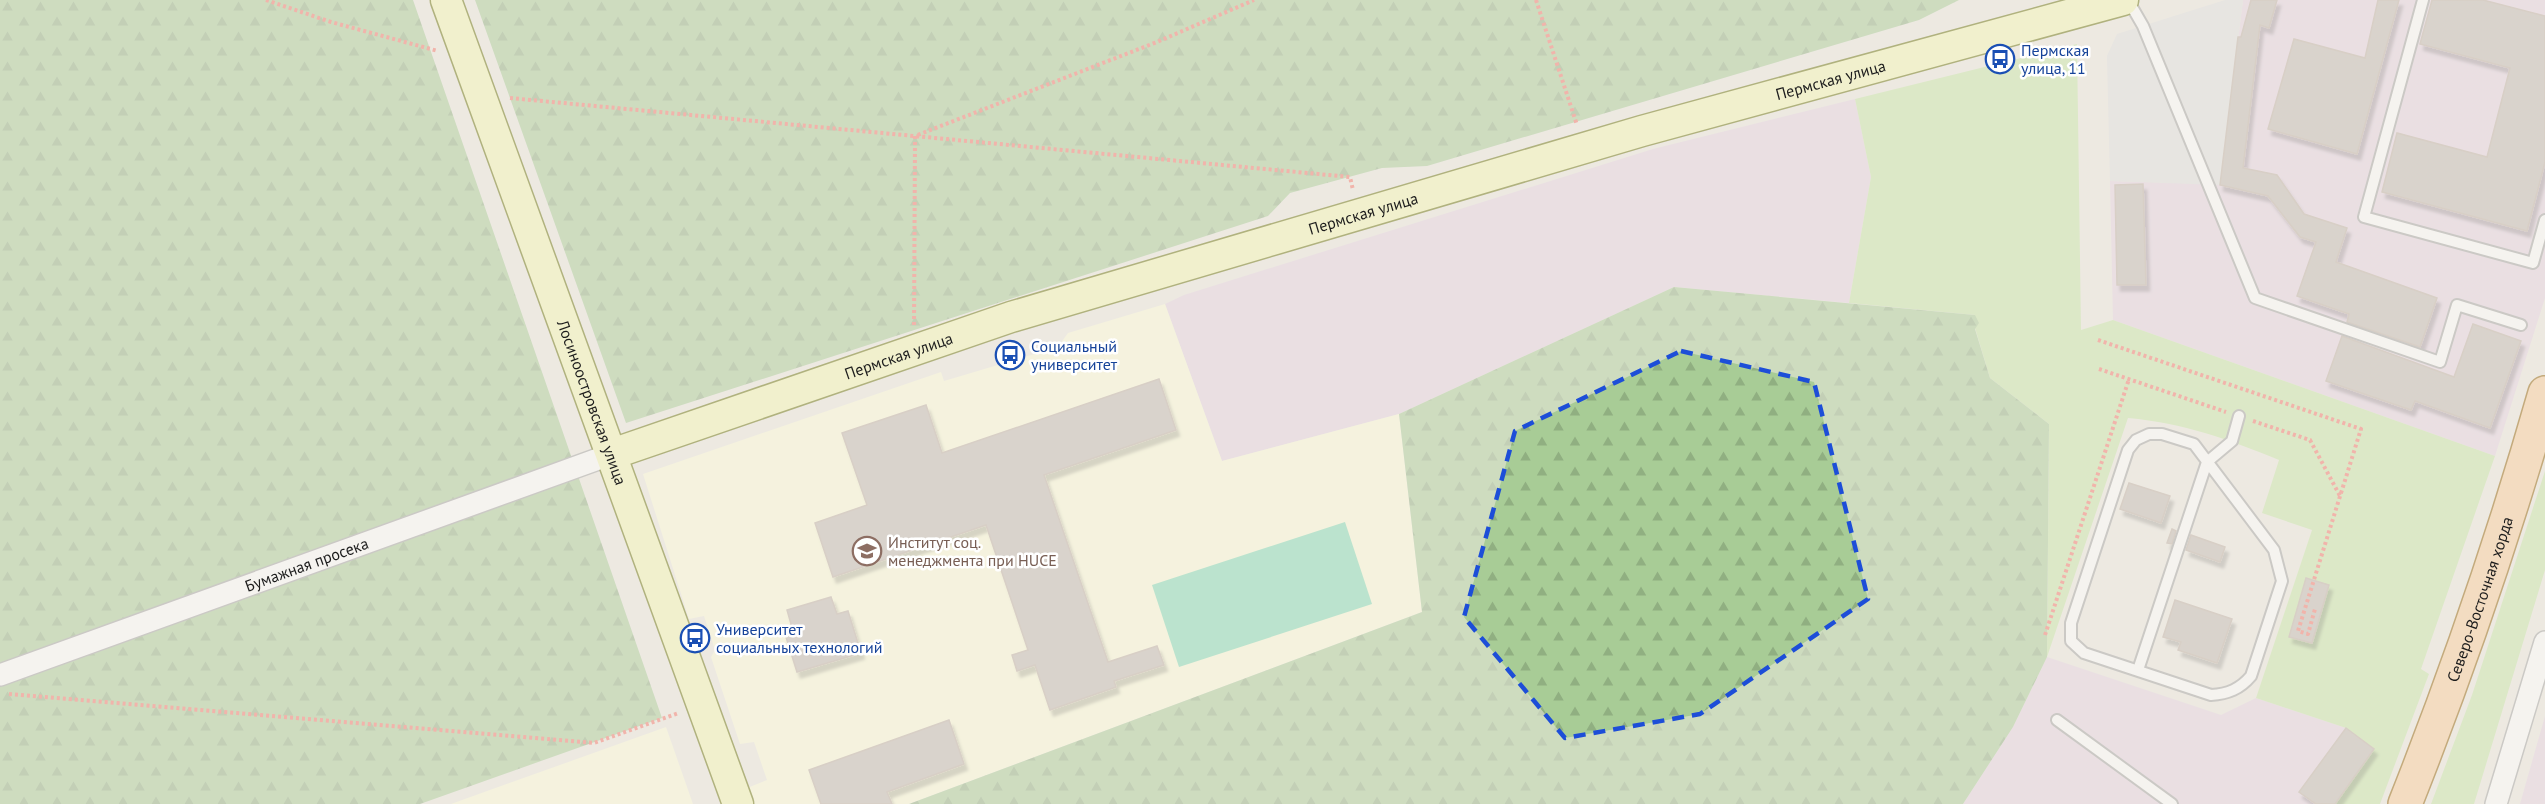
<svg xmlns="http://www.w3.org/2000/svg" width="2545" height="804" viewBox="0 0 2545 804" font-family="'PT Sans',sans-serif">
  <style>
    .industrial { fill: #e6d3e3 }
    .education { fill: #fefdd9 }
    .grass { fill: #c8e7a7 }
    .forest { fill: url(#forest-firs) }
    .pitch { fill: #7fdcb5 }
    .parking { fill: #e0e0e0 }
    .building { fill: #c1b8b1; stroke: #beafa4; stroke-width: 1.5; filter: url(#shadow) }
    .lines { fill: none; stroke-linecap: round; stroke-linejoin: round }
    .lane-casing { stroke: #a3a3a3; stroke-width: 14 }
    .street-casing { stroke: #a3a3a3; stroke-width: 24 }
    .secondary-casing { stroke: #676f06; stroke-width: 33 }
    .primary-casing { stroke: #915e02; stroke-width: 36 }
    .path { stroke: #f77368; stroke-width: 4; stroke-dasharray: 3 3; stroke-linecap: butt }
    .lane { stroke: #fff; stroke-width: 10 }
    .street { stroke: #fff; stroke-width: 21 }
    .secondary { stroke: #f7f8b4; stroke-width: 30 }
    .primary { stroke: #facd99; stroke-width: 33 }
    .marked { fill: none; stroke: #1d4ed8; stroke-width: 4.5; stroke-dasharray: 12 8; stroke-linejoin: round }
    .labels { text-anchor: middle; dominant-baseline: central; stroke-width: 5; stroke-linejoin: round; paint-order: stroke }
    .transit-label { font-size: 16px; fill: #164399; stroke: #fff; text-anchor: start }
    .street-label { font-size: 16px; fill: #1c1c1c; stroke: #fff }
    .education-label { font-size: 16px; fill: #785e54; stroke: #fff; text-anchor: start }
  </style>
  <defs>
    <pattern id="forest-firs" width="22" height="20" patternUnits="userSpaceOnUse" patternTransform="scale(1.5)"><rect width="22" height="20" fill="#a8cc96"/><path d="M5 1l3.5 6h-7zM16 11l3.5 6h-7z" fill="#90af81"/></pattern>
    <filter id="shadow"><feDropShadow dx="3.5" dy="6" stdDeviation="1.5" flood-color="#0004"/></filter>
  </defs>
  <rect width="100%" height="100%" fill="#ede9e1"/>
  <path class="industrial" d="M2243,0H2545V298L2495,456L2113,320L2110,181L2220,184Z
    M1855,99L1871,177L1849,303L1674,287L1399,414L1222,461L1165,304L1184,295L1653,149Z
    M2047,657L2221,715L2256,698L2346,728L2374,749L2335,804H1963L2013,727Z
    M2545,716V804H2520Z"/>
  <path class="education" d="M1165,304L1222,461L1399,414L1422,612L909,804H747L742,790L767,780L754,742L740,744L711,657L715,650L704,616L689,619L643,474L941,372L944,381L1058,347L1068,333Z
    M666,727L693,804H451Z"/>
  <path class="grass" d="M2077,44L2081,330L2113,320L2495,456L2421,669L2429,674L2380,804H2335L2374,749L2346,728L2256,698L2312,530L2262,513L2279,460C2227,439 2184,423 2128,418L2047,657L2049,424L1990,378L1975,328V315L1849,303L1871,177L1855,99Z
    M2545,471V570L2474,804H2431L2472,695Z"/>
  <path class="forest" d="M0,0H413L662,718L420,804H0Z
    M475,0H1959L1919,20L1427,166L1382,168L1290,193L1268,216L626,423Z
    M1674,287L1975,315L1979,323L1975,329L1990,378L2049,424L2047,657L2013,727L1963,804H909L1422,612L1399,414Z"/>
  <path class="pitch" d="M1345,522L1372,604L1179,667L1152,585Z"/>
  <path class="parking" d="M2225,0H2243L2220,185L2110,181L2107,56L2117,34Z"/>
  <path class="building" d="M2251,0H2277L2269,28L2260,25L2243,168L2277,175L2304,214L2347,228L2336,262L2437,298L2420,347L2347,322L2349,314L2297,296L2316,242L2300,237L2268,196L2220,185L2238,37H2241Z
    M2378,0H2399L2357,154L2268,129L2294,39L2365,58Z
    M2432,0H2483L2545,16V162L2527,231L2382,192L2397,133L2487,157L2510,68L2420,44Z
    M2143,184L2146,285H2117L2115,185Z
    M2473,324L2521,341L2490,428L2415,401L2411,410L2326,381L2342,336L2454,377Z
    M1159,379L1176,430L1044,475L1108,662L1157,646L1164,665L1114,681L1116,687L1050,710L1035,665L1017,671L1012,655L1028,650L986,525L833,577L815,523L867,505L842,433L926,405L942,453Z
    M2129,483L2170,496L2161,523L2120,509Z
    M2172,529L2176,531L2172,544L2167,543Z
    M2191,535L2225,547L2220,562L2186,550Z
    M2306,578L2329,585L2312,643L2289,637Z
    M831,597L837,614L848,611L861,653L797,672L785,634L793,631L787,610Z
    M2175,600L2232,619L2217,663L2178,650L2181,642L2163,637Z
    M949,720L964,764L887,792L892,804H821L809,770Z
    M2346,728L2374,749L2335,804H2316L2299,792Z"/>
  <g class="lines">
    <g class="lane-casing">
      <path id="lane" d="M2128,0L2143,26L2255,298L2440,362L2457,305L2521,325
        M2423,0L2364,217L2533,263L2545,220
        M2149,434H2162L2194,444L2274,550L2282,581L2251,676C2240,689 2228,694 2211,695L2084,653L2071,641V623L2128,450L2136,440Z
        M2138,670L2207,462L2232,441L2239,416
        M2057,720L2172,804"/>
    </g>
    <g class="street-casing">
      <g id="street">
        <path id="s1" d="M0,675L612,454"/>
        <path d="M2496,804L2545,642"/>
      </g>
    </g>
    <g class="secondary-casing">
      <g id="secondary">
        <path id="s2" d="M446,0L738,804"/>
        <path id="s3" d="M612,454L1011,317L1642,131L2123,0"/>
      </g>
    </g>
    <g class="primary-casing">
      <g id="primary">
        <path id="s4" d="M2405,804C2459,668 2505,533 2545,393"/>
      </g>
    </g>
    <path class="path" d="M266,0L331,22L438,51
      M1536,0L1577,125
      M510,98L1350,177L1353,190
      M914,325L915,136L1157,42L1254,0
      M2098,340L2361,429L2298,631L2308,634L2315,609
      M2099,369L2226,412
      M2253,421L2310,440L2340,496
      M2045,635L2129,379
      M9,694L594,743L679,713"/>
    <use href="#lane" class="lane"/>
    <use href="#street" class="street"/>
    <use href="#secondary" class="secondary"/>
    <use href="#primary" class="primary"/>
  </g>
  <path d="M0 0H2545V804H0ZM1681,351L1814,382L1868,599L1700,714L1565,738L1464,617L1515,431Z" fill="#ede9e1" fill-opacity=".55" fill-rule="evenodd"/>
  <path class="marked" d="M1681,351L1814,382L1868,599L1700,714L1565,738L1464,617L1515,431Z"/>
  <defs>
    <g id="bus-ring" transform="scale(1.5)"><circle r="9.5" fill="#fff" stroke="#1a4fb4" stroke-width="1.5"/><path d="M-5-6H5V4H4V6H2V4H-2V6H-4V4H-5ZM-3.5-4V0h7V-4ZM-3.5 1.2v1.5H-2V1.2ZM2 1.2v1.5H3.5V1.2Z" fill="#1a4fb4"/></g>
    <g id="university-ring" transform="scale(1.5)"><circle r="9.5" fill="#fff" stroke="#8d6e63" stroke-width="1.5"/><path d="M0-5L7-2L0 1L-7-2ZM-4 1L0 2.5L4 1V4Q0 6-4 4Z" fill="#8d6e63"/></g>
  </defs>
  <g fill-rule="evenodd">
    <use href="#bus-ring" x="2000" y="59"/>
    <use href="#bus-ring" x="1010" y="355"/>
    <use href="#university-ring" x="867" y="551"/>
    <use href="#bus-ring" x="695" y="638"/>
  </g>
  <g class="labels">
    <g class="transit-label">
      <text x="2021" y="50">Пермская<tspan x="2021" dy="18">улица, 11</tspan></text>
      <text x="1031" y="346">Социальный<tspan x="1031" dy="18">университет</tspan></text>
      <text x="716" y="629">Университет<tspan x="716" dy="18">социальных технологий</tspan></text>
    </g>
    <g class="street-label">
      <text stroke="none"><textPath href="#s3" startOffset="1275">Пермская улица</textPath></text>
      <text stroke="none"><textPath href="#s3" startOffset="789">Пермская улица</textPath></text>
      <text stroke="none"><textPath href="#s3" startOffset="303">Пермская улица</textPath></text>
      <text stroke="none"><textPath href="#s2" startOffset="428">Лосиноостровская улица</textPath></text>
      <text stroke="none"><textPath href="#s1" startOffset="326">Бумажная просека</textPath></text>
      <text stroke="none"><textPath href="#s4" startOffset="218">Северо-Восточная хорда</textPath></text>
    </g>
    <g class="education-label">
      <text x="888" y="542">Институт соц.<tspan x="888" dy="18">менеджмента при HUCE</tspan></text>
    </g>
  </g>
</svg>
